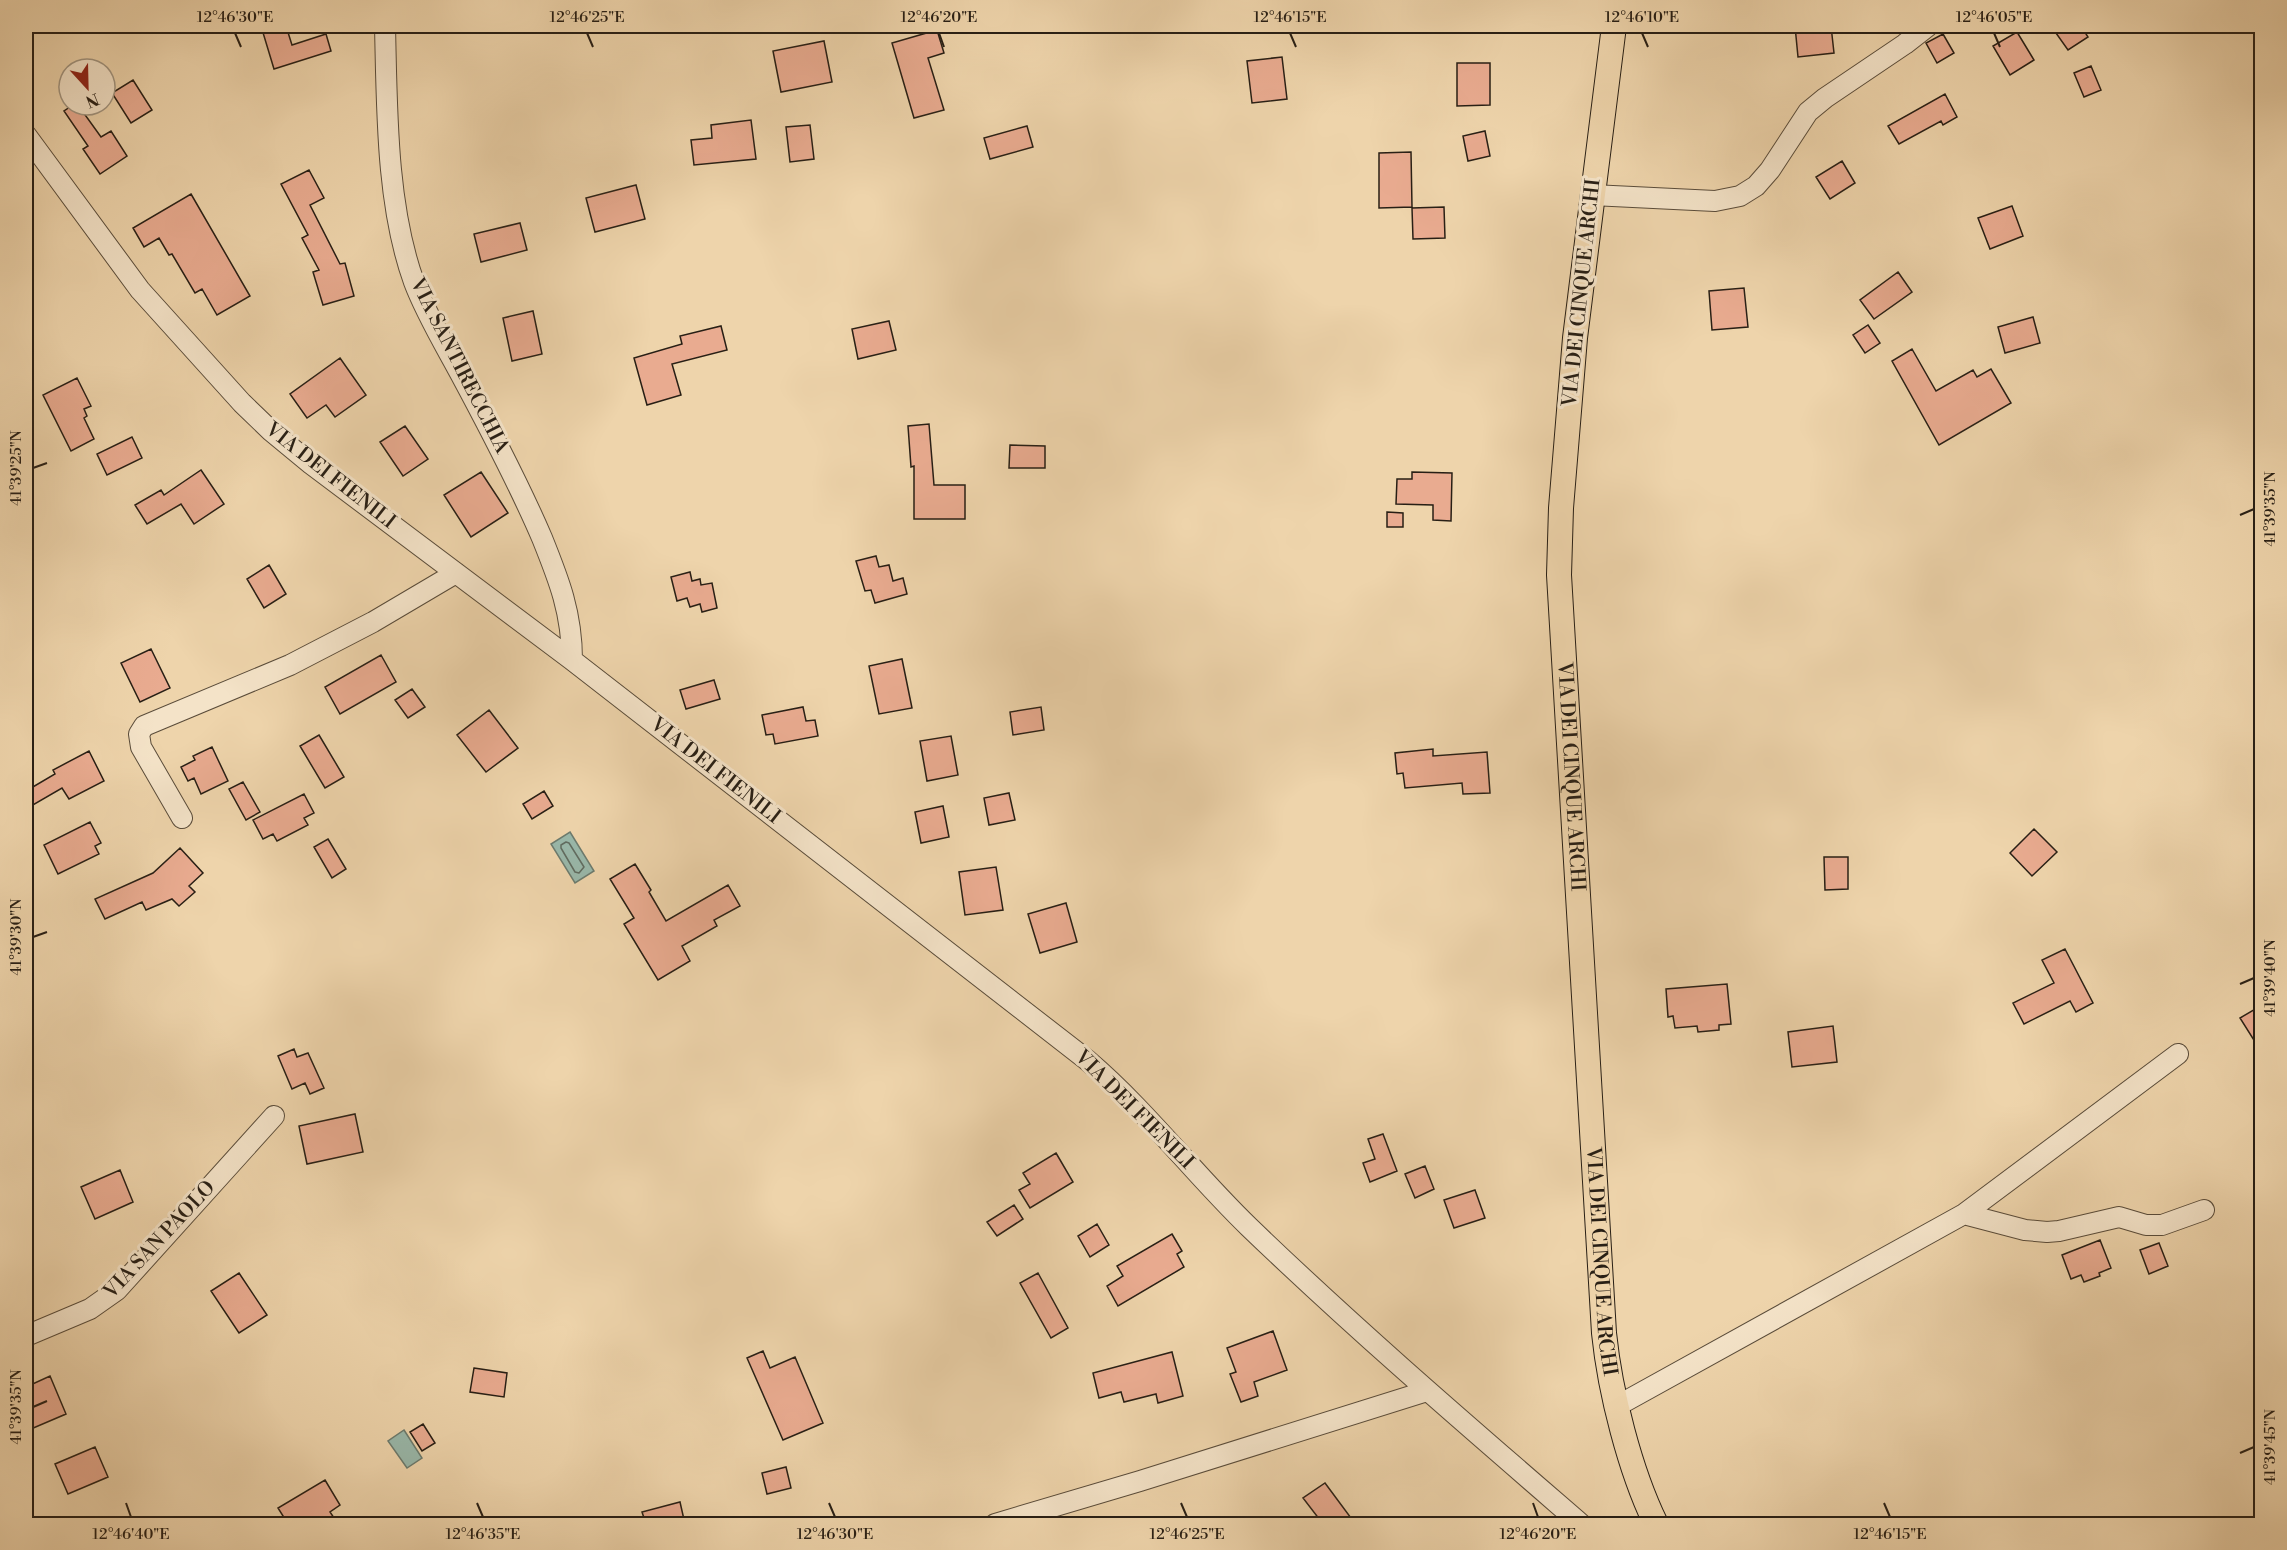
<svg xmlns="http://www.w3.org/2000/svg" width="2287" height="1550" viewBox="0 0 2287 1550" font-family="'Libre Bodoni',serif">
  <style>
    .water { fill: #99b8aa; stroke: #6c7b6e; stroke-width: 1.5 }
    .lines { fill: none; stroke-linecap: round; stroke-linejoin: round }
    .shore { stroke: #606c60; stroke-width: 1.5 }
    .building { fill: #e9ab90; stroke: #281f15; stroke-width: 1.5 }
    .minor-casing { stroke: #5a4c3a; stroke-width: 22 }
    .major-casing { stroke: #281f15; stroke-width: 26 }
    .minor { stroke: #f4e3c8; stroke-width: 20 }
    .major { stroke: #eed4ab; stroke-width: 24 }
    .ticks { fill: none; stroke: #281f15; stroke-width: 2 }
    .labels { text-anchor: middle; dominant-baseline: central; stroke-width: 6; stroke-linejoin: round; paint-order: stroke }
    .street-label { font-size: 20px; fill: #281f15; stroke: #f4e3c8 }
    .neatline { fill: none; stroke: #281f15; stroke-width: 2 }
    .ticks-label { font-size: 15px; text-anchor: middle; fill: #281f15 }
  </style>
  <rect width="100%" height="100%" fill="#eed4ab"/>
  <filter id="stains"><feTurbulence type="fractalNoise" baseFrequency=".00333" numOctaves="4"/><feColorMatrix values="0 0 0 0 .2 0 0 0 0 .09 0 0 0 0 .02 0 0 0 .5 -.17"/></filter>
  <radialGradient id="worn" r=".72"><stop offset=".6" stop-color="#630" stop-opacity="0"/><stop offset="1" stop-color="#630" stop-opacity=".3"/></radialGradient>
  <path class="water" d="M570,832L594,871L575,883L551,844Z
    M404,1430L422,1458L407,1468L388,1441Z"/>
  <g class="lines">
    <path class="shore" d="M566,842L569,843L584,867L579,873L575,872L561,848V845Z"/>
  </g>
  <path class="building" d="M261,26H286L292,45L326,34L331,51L274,69Z
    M1795,26H1831L1834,53L1798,57Z
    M2051,26H2081L2088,37L2068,50Z
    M937,30L944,53L928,58L944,110L914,118L892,43Z
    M2017,32L2034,60L2010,75L1993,46Z
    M1943,34L1954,53L1937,63L1926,43Z
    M824,41L832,82L781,92L773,51Z
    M1282,57L1287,99L1252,103L1247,61Z
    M1457,63H1490V105L1457,106Z
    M2091,66L2101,90L2084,97L2074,73Z
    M133,80L152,110L131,123L112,93Z
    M1945,94L1957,117L1943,125L1941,121L1899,144L1888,126Z
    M73,105H78L101,137L111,131L127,156L100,174L83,149L88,146L64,111Z
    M751,120L756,159L694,165L691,140L712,138L711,125Z
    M810,125L814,159L790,162L786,127Z
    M1027,126L1033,147L990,159L984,138Z
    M1485,131L1490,156L1468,161L1463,136Z
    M1411,152L1412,207L1379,208V153Z
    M1842,161L1855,183L1830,199L1816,177Z
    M309,170L324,198L310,205L340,264L345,263L354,296L323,305L313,272L319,270L302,238L308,235L281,184Z
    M636,185L645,219L595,232L586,198Z
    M191,194L250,296L217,315L202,289L195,293L172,254L169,255L159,238L144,247L133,228Z
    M2012,206L2023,236L1990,249L1978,218Z
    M1444,207L1445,238L1413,239L1412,208Z
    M520,223L527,250L481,262L474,234Z
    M1898,272L1912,292L1874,319L1860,300Z
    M1744,288L1748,327L1712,330L1709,291Z
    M533,311L542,354L512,361L503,318Z
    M2033,317L2040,343L2005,353L1998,327Z
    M889,321L896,350L858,359L852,329Z
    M1868,325L1880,343L1865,353L1853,335Z
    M721,326L727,350L672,364L681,395L647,405L634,358L682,344L680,336Z
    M1912,349L1936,391L1973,370L1977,377L1991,369L2011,403L1939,445L1892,361Z
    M340,358L366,395L335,417L326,405L307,418L290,394Z
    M77,378L91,406L84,409L87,416L84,418L94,439L71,451L43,395Z
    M929,424L934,485H965V519H914V466L911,467L908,426Z
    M405,426L428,459L403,476L380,442Z
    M132,437L142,458L107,475L97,454Z
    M1010,445L1045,446V468H1009Z
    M201,470L224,504L194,524L181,504L147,524L135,505L161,490L164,495Z
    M481,472L508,513L471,537L444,495Z
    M1412,472L1452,473L1451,521L1433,520V505L1396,504L1397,479H1412Z
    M1387,512L1403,513V527H1387Z
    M876,556L879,567L889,565L893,581L903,578L907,594L875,603L871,590L865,591L856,561Z
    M269,565L286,594L264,608L247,579Z
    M690,572L692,581L700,579L701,585L712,583L717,608L702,612L700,604L690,607L687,598L677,601L671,577Z
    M151,649L170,688L140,702L121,663Z
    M381,655L396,682L340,714L325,687Z
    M902,659L912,708L879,714L869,666Z
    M714,680L720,699L686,709L680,690Z
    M412,689L425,707L408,718L395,700Z
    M803,707L806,721L815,720L818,736L775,744L773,734L766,735L762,715Z
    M1041,707L1044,730L1013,735L1010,712Z
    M489,710L518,748L486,772L457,735Z
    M319,735L344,777L325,788L300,746Z
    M951,736L958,775L927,781L920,741Z
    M212,747L228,781L201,794L194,778L188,781L181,767L195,760L193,756Z
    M1433,749V756L1487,752L1490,793L1463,794L1462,783L1405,788L1403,773L1397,774L1395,753Z
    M89,751L104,781L69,799L62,788L26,809V791L55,774L53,770Z
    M243,782L260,812L246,820L229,789Z
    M544,791L553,806L532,819L523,804Z
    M1009,793L1015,820L989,825L984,798Z
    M304,794L314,813L304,818L308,825L277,841L273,834L263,839L253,820Z
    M943,806L949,837L921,843L915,812Z
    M90,822L101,843L95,846L99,854L58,874L44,845Z
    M2034,829L2057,852L2032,876L2010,853Z
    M328,839L346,869L332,878L314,847Z
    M180,848L203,873L189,886L195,892L179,906L172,899L146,910L142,902L105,919L95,899L153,873Z
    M1824,857H1848V889L1825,890Z
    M635,864L651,890L649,892L666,921L728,885L740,906L714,920L717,926L682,946L690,961L658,980L624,924L634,918L610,879Z
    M996,867L1003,910L965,915L959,872Z
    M1066,903L1077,942L1040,953L1028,914Z
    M2065,949L2093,1003L2076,1012L2070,1001L2024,1024L2013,1003L2054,983L2042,960Z
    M1727,984L1731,1024L1719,1025V1030L1698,1032L1697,1026L1675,1028L1673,1016L1668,1017L1666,989Z
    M2262,1005V1053L2240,1018Z
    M1833,1026L1837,1062L1792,1067L1788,1032Z
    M294,1049L297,1057L308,1053L324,1088L310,1094L305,1083L292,1089L278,1056Z
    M355,1114L363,1152L307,1164L299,1126Z
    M1383,1134L1397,1171L1370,1182L1363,1163L1375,1159L1368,1139Z
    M1056,1153L1073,1182L1030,1208L1019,1190L1030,1184L1023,1173Z
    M1425,1166L1434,1189L1415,1198L1405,1174Z
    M120,1170L133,1202L95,1219L81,1187Z
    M1475,1190L1485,1218L1454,1228L1444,1200Z
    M1014,1205L1023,1219L997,1236L987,1222Z
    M1097,1224L1109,1245L1090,1257L1078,1236Z
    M1172,1234L1182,1251L1177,1254L1184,1267L1118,1306L1107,1286L1123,1276L1117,1266Z
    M2100,1240L2111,1268L2099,1273L2100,1276L2084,1282L2081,1275L2071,1279L2062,1255Z
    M2159,1243L2168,1266L2149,1274L2140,1250Z
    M239,1273L267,1315L239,1333L211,1291Z
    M1038,1273L1068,1328L1051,1338L1020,1283Z
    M1273,1331L1287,1370L1254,1382L1258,1396L1241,1402L1230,1374L1236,1372L1227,1348Z
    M763,1351L770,1368L795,1357L823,1423L783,1440L747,1358Z
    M1172,1352L1183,1396L1158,1403L1156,1394L1124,1402L1121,1392L1099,1398L1093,1373Z
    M474,1368L507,1373L504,1397L470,1392Z
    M50,1376L66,1414L31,1429L26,1416V1387Z
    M423,1424L435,1443L422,1451L410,1432Z
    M95,1447L108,1477L68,1494L55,1464Z
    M786,1467L791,1488L767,1494L762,1473Z
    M325,1480L340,1505L330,1512L338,1524H288L278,1508Z
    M1325,1483L1351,1518L1342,1524H1323L1303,1498Z
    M680,1502L685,1524H646L642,1512Z"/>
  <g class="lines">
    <g class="minor-casing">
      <path id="minor" d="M385,26C387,107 386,205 414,282C426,314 445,345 461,375C490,429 518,482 542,538C559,580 572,613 572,660
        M26,135L140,290L242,403L271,431L311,464L572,660L1087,1060C1146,1110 1193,1173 1249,1227C1356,1330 1469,1427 1581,1524
        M1592,195L1715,201L1740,196L1756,186L1770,170L1808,112L1825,98L1905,44L1928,26
        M182,818L141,747L139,734L144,726L290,665L373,622L456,573
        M1964,1214L2178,1054
        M26,1336L90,1309L117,1290L274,1116
        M1617,1406L1964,1214L2025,1230L2047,1232L2059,1231L2119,1217L2146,1225H2162L2204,1210
        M995,1524L1140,1481L1427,1391"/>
    </g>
    <g class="major-casing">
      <g id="major">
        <path id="s1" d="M1614,26L1575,338L1561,508L1559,575L1604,1333C1610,1392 1630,1471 1656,1524"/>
      </g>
    </g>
    <use href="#minor" class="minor"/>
    <use href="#major" class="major"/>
  </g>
  <path class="ticks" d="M235,33L241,47M587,33L593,47M939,33L944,47M1290,33L1296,47M1642,33L1648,47M1994,33L2000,47M33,468L47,463M2240,515L2254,509M33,937L47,932M2240,984L2254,978M33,1407L47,1401M2240,1453L2254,1447M126,1503L131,1517M477,1503L483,1517M829,1503L835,1517M1181,1503L1187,1517M1533,1503L1538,1517M1884,1503L1890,1517"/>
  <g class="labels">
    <g class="street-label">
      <text transform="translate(1582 293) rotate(-84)">VIA DEI CINQUE ARCHI</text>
      <text transform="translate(459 366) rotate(63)">VIA SANTIRECCHIA</text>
      <text transform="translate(330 476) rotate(38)">VIA DEI FIENILI</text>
      <text transform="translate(715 771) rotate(38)">VIA DEI FIENILI</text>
      <text stroke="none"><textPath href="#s1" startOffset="754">VIA DEI CINQUE ARCHI</textPath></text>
      <text transform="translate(1134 1110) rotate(45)">VIA DEI FIENILI</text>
      <text transform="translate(160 1240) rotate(-47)">VIA SAN PAOLO</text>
      <text stroke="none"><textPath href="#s1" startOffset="1240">VIA DEI CINQUE ARCHI</textPath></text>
    </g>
  </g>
  <rect width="2287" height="1550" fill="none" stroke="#eed4ab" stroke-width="66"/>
  <g transform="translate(87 87) rotate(158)"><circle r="28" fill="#f4e3c8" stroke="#a29580" stroke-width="1.5"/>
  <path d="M0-4.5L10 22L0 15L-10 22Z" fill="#8f2418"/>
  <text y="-9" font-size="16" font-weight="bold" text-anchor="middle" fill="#281f15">N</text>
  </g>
  <rect x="33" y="33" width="2221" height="1484" class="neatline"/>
  <g class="ticks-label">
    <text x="235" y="22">12°46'30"E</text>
    <text x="587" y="22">12°46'25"E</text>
    <text x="939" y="22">12°46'20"E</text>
    <text x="1290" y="22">12°46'15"E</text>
    <text x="1642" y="22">12°46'10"E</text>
    <text x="1994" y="22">12°46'05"E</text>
    <text transform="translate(16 468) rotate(-90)" y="5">41°39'25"N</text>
    <text transform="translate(2270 509) rotate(-90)" y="5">41°39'35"N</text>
    <text transform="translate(16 937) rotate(-90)" y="5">41°39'30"N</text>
    <text transform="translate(2270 978) rotate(-90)" y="5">41°39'40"N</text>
    <text transform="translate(16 1407) rotate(-90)" y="5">41°39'35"N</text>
    <text transform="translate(2270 1447) rotate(-90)" y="5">41°39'45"N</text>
    <text x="131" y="1539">12°46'40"E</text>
    <text x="483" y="1539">12°46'35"E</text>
    <text x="835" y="1539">12°46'30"E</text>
    <text x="1187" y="1539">12°46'25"E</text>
    <text x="1538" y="1539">12°46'20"E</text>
    <text x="1890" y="1539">12°46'15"E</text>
  </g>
  <rect width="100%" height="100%" filter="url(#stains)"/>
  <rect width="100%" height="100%" fill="url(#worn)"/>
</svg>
